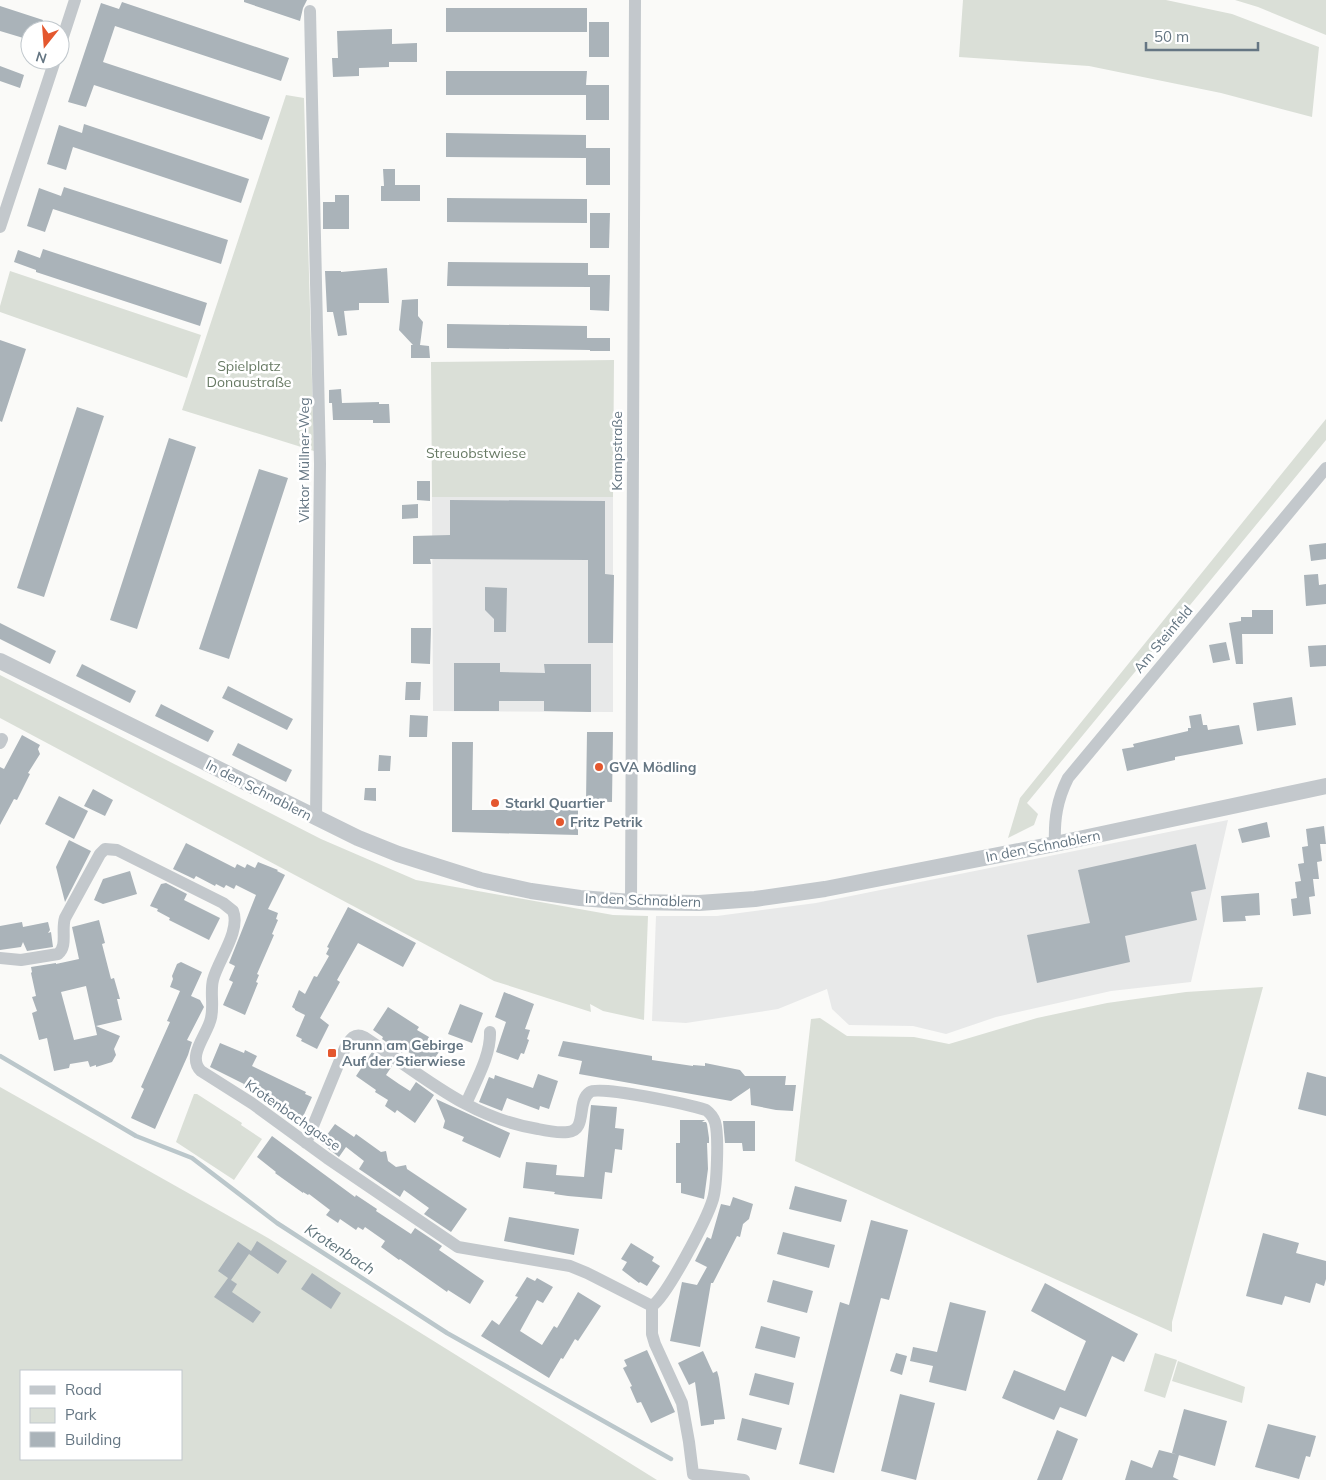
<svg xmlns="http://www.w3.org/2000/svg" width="1326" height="1480" viewBox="0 0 1326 1480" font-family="Mulish,sans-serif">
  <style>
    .built { fill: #e8e9e9 }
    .green { fill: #dadfd7; fill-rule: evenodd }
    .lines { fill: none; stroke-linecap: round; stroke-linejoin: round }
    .stream { stroke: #bbc7cb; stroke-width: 4.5 }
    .building { fill: #aab3b9; fill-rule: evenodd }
    .minor { stroke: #c3c8cc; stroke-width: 12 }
    .tertiary { stroke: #c3c8cc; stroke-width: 16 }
    .poi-dot { fill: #e4572e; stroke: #fff; stroke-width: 2 }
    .labels { text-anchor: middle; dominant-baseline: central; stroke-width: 5; stroke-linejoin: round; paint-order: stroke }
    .park-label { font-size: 14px; fill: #687a64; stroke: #fff }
    .street-label { font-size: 14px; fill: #657683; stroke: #fff }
    .poi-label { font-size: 14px; font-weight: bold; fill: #657683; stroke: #fff; text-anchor: start }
    .water-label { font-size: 15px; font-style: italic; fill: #60757c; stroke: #fff }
  </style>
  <rect width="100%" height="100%" fill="#fafaf8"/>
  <path class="built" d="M432,497H613V712L433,711Z
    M1228,820L1191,982L1111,991L996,1017L946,1034L913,1026L849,1025L832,1009L827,989L778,1009L686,1023L652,1021L656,916H717L816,903Z"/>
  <path class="green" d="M963,0H1166L1232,14L1319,47L1312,117L1221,93L1089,66L959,57Z
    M1235,0H1326V35L1258,7Z
    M286,95L304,98L314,451L182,410Z
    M10,271L201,335L187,378L0,312V306Z
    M614,360L613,497H432L431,362Z
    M1326,419V440L1027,803L1038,814L1034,825L1008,838L1020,798Z
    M0,675L321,839L416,880L613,915L648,916L644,1020L603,1011L590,1004L591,1012L494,981L0,718Z
    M1263,987L1172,1322V1332L795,1161L811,1019L820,1018L847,1036L914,1037L949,1044L1037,1018L1107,1003L1186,992Z
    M0,1087L268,1238L657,1480H0ZM21,1371H181V1459H21Z
    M194,1094H197L242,1123L241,1125L262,1139L234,1180L176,1142Z
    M1155,1353L1177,1360L1165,1398L1144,1391Z
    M1178,1361L1245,1387L1242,1403L1172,1381Z"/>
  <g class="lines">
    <path class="stream" d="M0,1056L136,1136L192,1158L277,1223L447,1333L671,1459"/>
  </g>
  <path class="building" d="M244,0H307L303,8L300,21L244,2Z
    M122,2L289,58L281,81L115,26L103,62L270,117L262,140L94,85L86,107L68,102L101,3L119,9Z
    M0,6L43,20L40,30H30V40L0,31Z
    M446,8H587V32H446Z
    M589,22H609V57H589Z
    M392,29V44L417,43V62H389V67L359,68V76L333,77L332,58H338L337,31Z
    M0,66L24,75L20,88L0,81Z
    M446,71H587L586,85H609V120H586V95H446Z
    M84,124L249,179L241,203L73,147L66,170L47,164L59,125L82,133Z
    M446,133L586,135V158L446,157Z
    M586,148H610V185H586Z
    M383,169H395V185H420V201H381V186H384Z
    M64,187L228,240L221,264L53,209L45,232L27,226L39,188L61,196Z
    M335,195H349V229H323V202H335Z
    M447,198L587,199V223L447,222Z
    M590,213H610L609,248H590Z
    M43,249L207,303L200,326L36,272V270L14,262L18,250L40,258Z
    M448,262L588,263V275H610L609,311L590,310V287L447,286Z
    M387,268L389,303H359V310L344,311L347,335L338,336L333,312H327L325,271H341V272Z
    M418,299V316L423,322L420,345L429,346L430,358H411V345H413L399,330L402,300Z
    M447,324L587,326V338H610V351H590V350L447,348Z
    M0,340L26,349L2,422L0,421Z
    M341,389L342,403L379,402V404H389L390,423H373V420H333L332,403H329V390Z
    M77,407L104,416L44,597L17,588Z
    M169,438L196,447L137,629L110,620Z
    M259,469L288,478L229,659L199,649Z
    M417,481H430V501L417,500Z
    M450,500L605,501V574L614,575L613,643H588V560L430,559L431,564H413V536L450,535Z
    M418,504V518L402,519V505Z
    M1326,543V559L1311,561L1309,545Z
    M1318,574L1319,585L1326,584V604L1306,606L1304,575Z
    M485,587L507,588L506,632H494V619L485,610Z
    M1252,610H1273V634H1242L1243,664H1236L1229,623L1241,621V617H1252Z
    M0,623L56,651L50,664L0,639Z
    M411,628H431L430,664L411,663Z
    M1226,642L1230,660L1213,663L1209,645Z
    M1326,645V666L1310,667L1308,646Z
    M454,663H500V672L545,673L544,664H591V712L544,711V701H499V711H454Z
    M82,664L136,691L130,703L76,676Z
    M406,682H421L420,700H405Z
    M228,686L293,719L287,730L222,698Z
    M1292,697L1296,725L1257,731L1253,703Z
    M161,704L214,731L208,742L155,716Z
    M1201,714L1203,725H1207L1208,730L1239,725L1243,744L1175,757V760L1127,771L1122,749L1134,747L1133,744L1188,731V728H1191L1189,716Z
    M410,715L428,716L427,737H409Z
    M587,732H613L612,802H586Z
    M22,735L40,745L38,749L40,754L28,773L30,774L17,800L14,799L0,825V767L4,769Z
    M452,742H473L472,810H578V835L452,832Z
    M238,743L292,770L286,782L232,755Z
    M379,755L391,756L390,771H378Z
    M365,788H376V801L364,800Z
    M93,789L113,800L105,816L84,806Z
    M59,796L88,811L74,839L45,824Z
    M1267,822L1270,837L1242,843L1238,829Z
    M1324,826L1326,844H1320L1322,861L1317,862L1319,879H1313L1315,896L1309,897L1311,914L1293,916L1291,899L1297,898L1295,882L1301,881L1298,864L1304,863L1302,847L1308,846L1306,829Z
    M69,840L91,851L65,902L56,867Z
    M186,843L235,868L237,864L245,868L247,864L255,868L258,862L278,870L277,871L285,875L268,909L278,913L276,919L278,920L272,934L274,935L257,974L259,975L256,982L258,983L245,1015L223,1005L233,982L229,980L235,966L229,963L256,895L236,885L234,889L226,885L224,888L216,884L215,886L196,876L194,879L173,869Z
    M1196,844L1206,889L1191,892L1197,920L1125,936L1130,962L1037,983L1027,935L1090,923L1078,870Z
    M130,871L137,894L103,904L94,900L103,879Z
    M166,883L187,894L184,900L220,918L209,940L169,920L170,918L157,911L158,909L150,906L161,884Z
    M1259,893L1260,915L1245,916L1246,921L1223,922L1221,896Z
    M348,907L416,943L403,967L358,943L337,980L340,982L320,1018L329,1025L317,1049L301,1041L302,1039L296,1036L305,1015L295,1010V1009L292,1007L299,990L305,994L314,976L317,977L329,956L326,954L329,948L327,947Z
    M99,920L105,943L102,944L111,979L114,978L120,999H117L122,1020L96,1026L120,1036L114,1049L116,1055L112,1062L96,1067V1065L90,1067L88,1061L70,1064L69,1068L54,1071L47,1038L39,1040L32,1013L37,1011L32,997L36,996L31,973L32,972L31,967L56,963V964L79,959L72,927ZM86,986L97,1035L74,1040L61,992Z
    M22,922L23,927L48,922L50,930L48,933L51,932L53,947L27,951L23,942L21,947L0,950V926Z
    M181,962L202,972L191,996L200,1000L204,1007L187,1040L192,1042L188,1055L155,1129L131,1118L144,1089L141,1087L170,1022L167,1021L180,991L170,987L173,979L172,976L177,964Z
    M504,992L534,1004L525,1029L530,1030L527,1039L529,1040L524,1054L521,1053L518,1060L496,1052L506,1022L495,1017Z
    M460,1004L483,1013L472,1043L448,1034Z
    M388,1007L419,1027L417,1030L429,1037L425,1047L439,1052L429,1066L404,1049L402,1053L382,1039L383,1037L373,1030Z
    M563,1041L652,1056V1060L693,1066V1065L705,1066V1063L740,1070L745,1076H786L785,1085H796L793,1111L776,1110L751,1105L750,1088L731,1101L579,1074L582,1061L558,1056Z
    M220,1043L244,1053L245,1050L257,1056L252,1066L306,1092L305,1094L312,1097L301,1121L275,1110L278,1104L243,1087L244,1084L210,1067Z
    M372,1052L392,1066L386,1075L399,1084L410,1091L416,1082L434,1095L415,1123L397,1110L395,1113L385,1106L388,1100L375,1092L376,1090L356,1076Z
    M1307,1072L1326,1077V1116L1298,1109Z
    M538,1074L558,1081L549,1109L540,1106L539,1110L507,1098L502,1111L479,1102L489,1077L494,1079L495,1075L533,1088Z
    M436,1099L510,1133L500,1158L462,1141L464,1137L443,1128L445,1121Z
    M591,1105L617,1107L615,1128L624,1129L622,1150L615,1149L612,1173L605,1172L602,1199L568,1196L554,1194L555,1192L523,1188L526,1162L557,1165L556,1175L584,1177Z
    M680,1120H705L702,1122H706L707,1124L709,1138V1143H707L708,1169L704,1199L681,1193V1183H676V1143H680Z
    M723,1121H755V1151H743L742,1143H725Z
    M335,1124L354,1137L356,1134L381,1152L386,1151L388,1161L396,1167L406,1165L407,1169L467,1209L451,1232L424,1214L429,1208L404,1190L400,1197L359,1169L364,1161L346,1147L339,1157L321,1143Z
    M272,1136L355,1197L356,1195L377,1209L376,1211L411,1234L415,1228L442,1246L439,1250L484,1281L470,1304L448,1290L447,1292L400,1259L399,1260L381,1247L385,1241L365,1227L363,1230L358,1227L356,1230L340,1219L338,1223L326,1215L330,1210L309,1194L308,1195L303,1192V1193L275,1173L276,1172L257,1157Z
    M795,1186L847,1200L841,1222L789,1209Z
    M733,1197L753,1204L749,1219L743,1224L740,1237L737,1236L713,1283H711L700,1347L670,1341L682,1282L697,1285L707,1267L695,1261L707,1237L711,1239L721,1204L730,1206Z
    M509,1217L579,1229L574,1255L504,1241Z
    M871,1220L908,1230L889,1300L881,1298L834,1473L799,1464L840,1302L849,1305Z
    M783,1232L835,1245L829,1268L777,1254Z
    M1263,1233L1299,1243L1296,1253L1326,1261V1279L1324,1286L1316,1283L1310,1303L1285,1296L1282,1305L1246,1296Z
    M257,1241L287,1261L278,1274L249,1254L231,1280L237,1284L232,1292L261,1312L253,1323L214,1297L228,1278L218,1271L238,1242L251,1251Z
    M631,1243L654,1257L652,1261L660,1266L647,1286L640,1282L639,1283L622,1270L627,1262L621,1259Z
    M312,1273L341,1293L331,1309L301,1289Z
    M527,1277L535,1281L537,1278L553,1287L543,1303L537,1300L520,1331L542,1345L554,1326L557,1328L578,1292L601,1306L578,1341L575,1339L563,1359L561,1358L549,1378L481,1336L492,1320L499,1325L518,1297L515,1296Z
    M773,1280L813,1291L807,1313L767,1302Z
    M1045,1283L1138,1334L1124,1362L1112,1356L1086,1417L1060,1407L1054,1420L1002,1398L1014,1370L1065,1391L1086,1341L1031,1311Z
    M950,1302L986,1311L966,1391L929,1382L933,1366L910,1361L913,1347L937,1352Z
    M761,1326L800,1337L795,1358L755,1348Z
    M647,1350L675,1412L651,1423L641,1402L637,1403L630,1387L632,1386L623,1368L627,1366L624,1360Z
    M703,1351L713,1373L717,1371L719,1378L725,1419L714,1420V1424L701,1426L695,1382L689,1385L678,1363Z
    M896,1353L907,1356L902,1375L890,1371Z
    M755,1373L794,1383L789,1405L749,1395Z
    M900,1394L935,1403L916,1480L881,1471Z
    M1184,1409L1227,1421L1215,1466L1172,1453Z
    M742,1418L782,1428L776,1450L737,1440Z
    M1268,1424L1316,1436L1310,1457L1306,1456L1299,1479L1255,1467Z
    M1057,1430L1078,1439L1062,1480H1037Z
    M1159,1450L1179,1455L1173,1477L1179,1480H1125L1131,1460L1152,1468Z"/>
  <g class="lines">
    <path class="minor" d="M310,11L320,464L316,819
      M60,46L75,0
      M0,227L55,60
      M0,743L2,739
      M1055,844C1054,819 1057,800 1068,778L1326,468
      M631,902L635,0
      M0,958L21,960L58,954C68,946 61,930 65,918L100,854L105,849L117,850L223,903L233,911C241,931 218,960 213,980C210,992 214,1005 211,1018C208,1034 186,1056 201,1071L253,1104L327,1158L458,1247L570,1266L587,1273L652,1306
      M466,1104C475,1082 491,1056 490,1032
      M306,1143L345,1048C350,1040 354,1032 364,1037C421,1074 468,1118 538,1129C547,1131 558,1133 568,1132C588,1130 576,1101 590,1092C599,1085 691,1105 706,1110C710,1113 713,1116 715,1122C719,1135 717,1185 713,1199C707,1219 667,1296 652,1306
      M652,1306V1334L655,1344L682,1403L689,1442L693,1474L744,1480"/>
    <path class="tertiary" d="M0,661L358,838L398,854L480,880L531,891L580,898L631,902L699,903L755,899L825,889L1055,844L1326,786"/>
  </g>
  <g class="poi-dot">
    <circle cx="599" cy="767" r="5"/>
    <circle cx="495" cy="803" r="5"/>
    <circle cx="560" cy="822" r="5"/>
    <rect x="327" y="1048" width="10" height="10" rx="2.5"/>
  </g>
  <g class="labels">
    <g class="park-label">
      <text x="249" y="366">Spielplatz<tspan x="249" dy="16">Donaustraße</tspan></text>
      <text x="476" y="453">Streuobstwiese</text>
    </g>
    <g class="street-label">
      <text transform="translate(617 451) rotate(-90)">Kampstraße</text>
      <text transform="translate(304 460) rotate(-90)">Viktor Müllner-Weg</text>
      <text transform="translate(1163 639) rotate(-50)">Am Steinfeld</text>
      <text transform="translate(259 790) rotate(27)">In den Schnablern</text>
      <text transform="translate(1043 846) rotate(-11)">In den Schnablern</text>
      <text transform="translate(643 900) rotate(2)">In den Schnablern</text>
      <text transform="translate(293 1115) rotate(35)">Krotenbachgasse</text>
    </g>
    <g class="poi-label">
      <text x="609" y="767">GVA Mödling</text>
      <text x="505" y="803">Starkl Quartier</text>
      <text x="570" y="822">Fritz Petrik</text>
      <text x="342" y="1045">Brunn am Gebirge<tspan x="342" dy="16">Auf der Stierwiese</tspan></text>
    </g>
    <g class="water-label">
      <text transform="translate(340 1249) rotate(33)">Krotenbach</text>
    </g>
  </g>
  <rect x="20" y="1370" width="162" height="90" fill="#ffffff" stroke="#c1c8cd"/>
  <rect x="30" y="1386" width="25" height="8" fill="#c3c8cc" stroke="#c1c8cd"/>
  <text x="65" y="1395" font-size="15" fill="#657683">Road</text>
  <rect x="30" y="1408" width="25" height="15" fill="#dadfd7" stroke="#c1c8cd"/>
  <text x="65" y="1420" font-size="15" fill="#657683">Park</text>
  <rect x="30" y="1432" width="25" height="15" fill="#aab3b9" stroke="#c1c8cd"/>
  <text x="65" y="1445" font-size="15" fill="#657683">Building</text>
  <g transform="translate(45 45) rotate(197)"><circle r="24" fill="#ffffff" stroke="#c1c8cd"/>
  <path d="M0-4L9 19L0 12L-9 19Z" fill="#e4572e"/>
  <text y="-8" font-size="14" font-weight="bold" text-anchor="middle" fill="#657683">N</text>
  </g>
  <path d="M1146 42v8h112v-8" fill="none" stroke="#657683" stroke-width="2.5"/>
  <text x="1154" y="42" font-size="15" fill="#657683" stroke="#ffffff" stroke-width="4" paint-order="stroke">50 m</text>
</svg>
